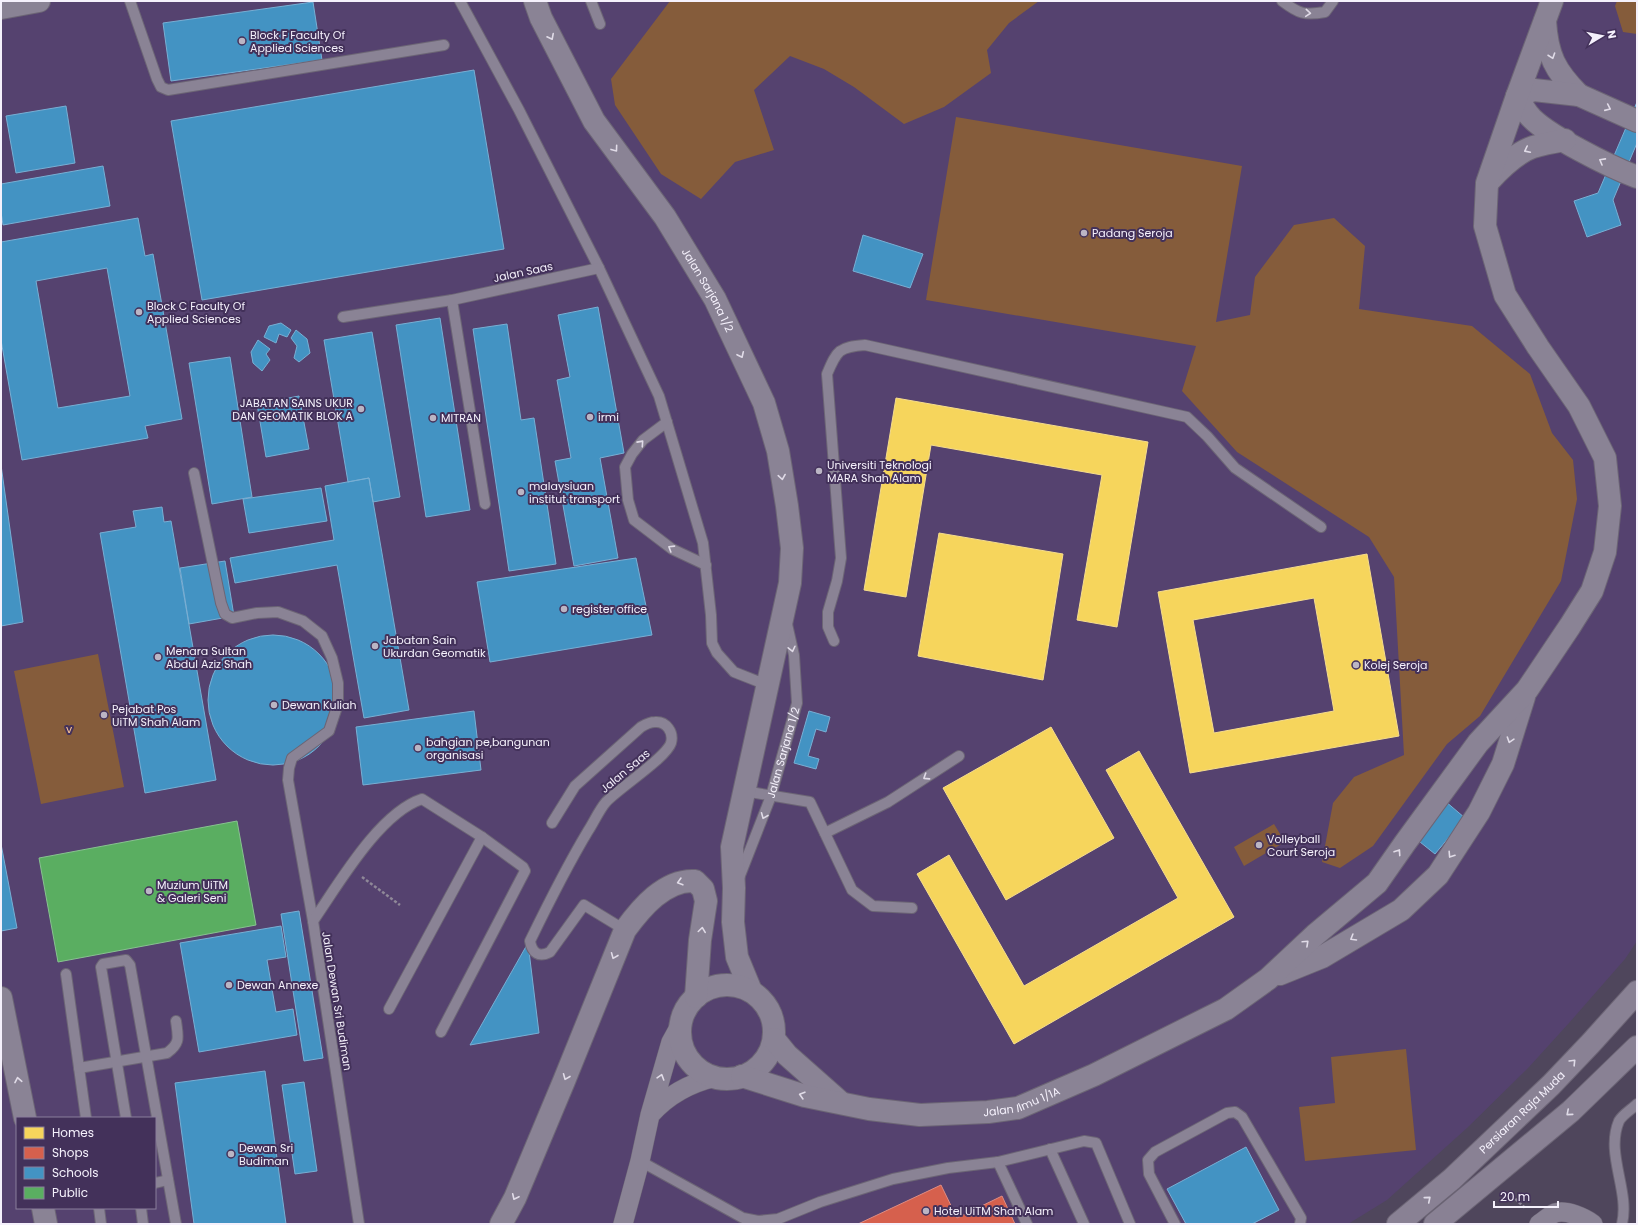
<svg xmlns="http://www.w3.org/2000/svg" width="1638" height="1225" viewBox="0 0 1638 1225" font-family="Poppins,sans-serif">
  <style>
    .built { fill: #55426f; fill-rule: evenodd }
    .green { fill: #855c3b }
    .homes { fill: #f6d55c; stroke: #f6dd8c; fill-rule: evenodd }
    .shops { fill: #d6604d; stroke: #df8c82 }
    .schools { fill: #4393c3; stroke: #78afd4; fill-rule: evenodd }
    .public { fill: #5aae61; stroke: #88c290 }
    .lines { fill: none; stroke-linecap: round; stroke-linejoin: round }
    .lane-casing { stroke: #6c6575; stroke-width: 12 }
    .street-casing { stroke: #6c6575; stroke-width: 20 }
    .secondary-casing { stroke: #6c6575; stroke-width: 24 }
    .primary-casing { stroke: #6c6575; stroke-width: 24 }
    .path { stroke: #8f8898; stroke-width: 2.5; stroke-dasharray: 3 2; stroke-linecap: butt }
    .lane { stroke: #8a8395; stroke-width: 10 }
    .street { stroke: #8a8395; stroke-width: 19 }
    .secondary { stroke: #8a8395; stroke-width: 22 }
    .primary { stroke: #898194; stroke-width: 22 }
    .oneway { stroke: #e0dbe7 }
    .oneway2 { stroke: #dfdbe7 }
    .poi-dot { fill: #bbb5c4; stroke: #43315a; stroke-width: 1.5 }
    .labels { text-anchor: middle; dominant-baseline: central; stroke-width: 4; stroke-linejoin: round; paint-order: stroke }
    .poi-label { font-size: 11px; fill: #f5f1fc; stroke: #43315a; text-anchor: start }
    .street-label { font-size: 11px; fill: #f5f1fc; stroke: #43315a }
    .park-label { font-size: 11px; fill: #fec796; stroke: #43315a }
  </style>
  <rect width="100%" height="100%" fill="#4f465c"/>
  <path class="built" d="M1,1H1637V941L1625,959L1569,1023L1529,1067L1467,1128L1387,1200L1348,1224H1ZM17,1118H155V1208H17Z"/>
  <path class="green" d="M670,1H1039L1009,23L987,50L991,73L944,107L904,124L854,87L824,69L790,56L754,90L774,150L735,162L701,199L661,174L615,105L611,79Z
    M1617,1H1637V34L1623,32L1615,6Z
    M956,117L1242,166L1216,322L1250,315L1255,277L1294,225L1334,218L1365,246L1359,309L1472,326L1530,374L1552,433L1573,460L1577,499L1561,581L1480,716L1447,744L1373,846L1340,868L1322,862L1333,803L1354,777L1404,755L1394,577L1369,537L1237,452L1182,391L1196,346L926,300Z
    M98,654L124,787L41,804L14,671Z
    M1274,824L1285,842L1244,866L1234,847Z
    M1406,1049L1416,1150L1305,1161L1299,1107L1335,1103L1331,1057Z"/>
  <path class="homes" d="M896,398L1148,442L1117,627L1077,620L1102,475L931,445L906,597L864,590Z
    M939,533L1063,554L1043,680L918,656Z
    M1367,554L1399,736L1190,773L1158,592ZM1314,598L1334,711L1214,733L1193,620Z
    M1051,727L1114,838L1006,900L943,788Z
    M1139,751L1234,917L1014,1044L917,874L949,855L1024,986L1178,898L1106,770Z"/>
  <path class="shops" d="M941,1185L957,1218L1002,1196L1015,1224H858Z"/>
  <path class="schools" d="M313,2L322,60L171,81L163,23Z
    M474,70L504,249L202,300L171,121Z
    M1637,102V143L1613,200L1621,225L1587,237L1574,201L1598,193Z
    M66,106L75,163L16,173L6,116Z
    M103,166L110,206L3,225L1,212V184Z
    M138,218L145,256L153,254L182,419L145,426L148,438L22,460L1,340V242ZM107,268L130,396L58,408L36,281Z
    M863,235L923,254L910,288L853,271Z
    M598,307L624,453L600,458L618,558L574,566L555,461L571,458L557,380L570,377L558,315Z
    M440,318L470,510L426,517L396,325Z
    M281,323L291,330L287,337L279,334L276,343L264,337L269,326Z
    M507,324L521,420L534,418L556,564L509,571L473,329Z
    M296,330L307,339L310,353L299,362L294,358L297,346L291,338Z
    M372,332L400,497L373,502L369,478L348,482L324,340Z
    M258,340L270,349L266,354L270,360L262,371L253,363L251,352Z
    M230,357L252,497L212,504L189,363Z
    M299,396L309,449L266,457L257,404Z
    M1,465L23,622L1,626Z
    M369,478L409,710L364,718L337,565L235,583L230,558L334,540L325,486Z
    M321,488L327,521L249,533L243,499Z
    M162,507L164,522L171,521L216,780L145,793L100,533L136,527L133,511Z
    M636,558L652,635L490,662L477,582Z
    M225,561L234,616L189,624L180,568Z
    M208 700a65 65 0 1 1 130 0a65 65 0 1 1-130 0Z
    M474,711L481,770L363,785L356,727Z
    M809,711L830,717L826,732L816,729L808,756L819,759L816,769L794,763Z
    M1445,801L1465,818L1435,854L1415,838Z
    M1,844L17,928L1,931Z
    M299,911L323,1058L304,1061L281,914Z
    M281,926L286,957L267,960L276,1012L293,1009L297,1035L199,1052L180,943Z
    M528,943L539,1033L470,1045Z
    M265,1071L286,1224H194L175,1083Z
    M304,1082L317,1171L295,1174L282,1085Z
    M1246,1147L1279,1210L1252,1224H1186L1167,1189Z"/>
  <path class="public" d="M237,821L256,925L58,962L39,858Z"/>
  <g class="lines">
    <g class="lane-casing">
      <g id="lane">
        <path d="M130,1L157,79L161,87L168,90L444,45"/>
        <path d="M460,1L519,110L599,268L659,396L703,543L711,615L712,643L717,653L734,672L767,685"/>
        <path d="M591,1L600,24"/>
        <path d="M1282,1C1298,13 1304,16 1325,12L1333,1"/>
        <path d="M452,300L485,504"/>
        <path d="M343,317L452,300L599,268"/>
        <path d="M667,422L643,440L632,454L625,467L628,500L634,520L672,549L706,565"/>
        <path d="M194,473L221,603L225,614L232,618L257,613L278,612L303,621L322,636L332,658L338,683V704L329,731L292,758L289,768L288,780L313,921L359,1224"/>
        <path d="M834,641L828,627V612L837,581L841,558L827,374C837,350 839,347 865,345L1187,417L1207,436L1235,468L1321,527"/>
        <path d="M744,791L810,802L852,890L873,906L912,908"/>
        <path d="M552,823L575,786L641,727C646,724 650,722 655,722C666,721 674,732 671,743C666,758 619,788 606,802C599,810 594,822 588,831C567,866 548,904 530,941C532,953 539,958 550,952L584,905L625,930"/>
        <path d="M825,833L888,802L959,756"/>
        <path id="s1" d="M739,878L771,796L797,703L794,655L787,624"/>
        <path d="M313,921C338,885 379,813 422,799L482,837L389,1009"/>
        <path d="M66,974L86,1118"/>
        <path d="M441,1032L525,871L523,867L482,837"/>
        <path d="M79,1068L167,1053C181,1043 178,1037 176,1021"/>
        <path d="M126,1118L101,967L103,964L126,960L130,965L176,1224"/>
        <path d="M1050,1149L1084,1224"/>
        <path d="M640,1161L743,1218L758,1221L778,1219L820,1202L893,1179L948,1168L998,1162L1084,1141L1096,1143L1130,1224"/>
        <path d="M998,1162L1027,1224"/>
        <path d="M155,1183L168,1180"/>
        <path d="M99,1208L101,1224"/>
        <path d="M141,1208L143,1224"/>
        <path d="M1175,1224L1149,1174L1148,1160L1155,1152L1227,1113L1235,1112L1242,1117L1301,1218L1300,1224"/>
        <path d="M1622,1224C1630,1190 1605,1154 1619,1121C1622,1115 1632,1109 1637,1104"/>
      </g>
    </g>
    <g class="street-casing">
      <path id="street" d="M651,1114C669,1094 690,1083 716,1077
        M623,1224L640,1161L650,1115L671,1042L682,1022
        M1539,1224C1544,1221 1550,1215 1555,1213C1566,1209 1585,1218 1593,1224"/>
    </g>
    <g class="secondary-casing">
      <g id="secondary">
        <path id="s2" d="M535,1L541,18L594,121L665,217L715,299L764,403L778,451L787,506L792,548L790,583L732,847L734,888L733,922L737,957L751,991"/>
        <path d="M1,8L39,1"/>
        <path d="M1545,21C1547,55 1555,71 1579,95"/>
        <path d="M1637,121L1579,95L1534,90L1517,96C1520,102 1524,109 1528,114C1543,134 1613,168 1637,177"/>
        <path d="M1490,180C1502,167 1516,153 1533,147C1543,144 1554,142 1565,140"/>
        <path d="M1280,974L1322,957L1401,910L1438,875L1479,812L1503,764L1524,697"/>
        <circle cx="727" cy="1032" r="47"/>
        <path d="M1,998L25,1118"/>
        <path d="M774,1039L787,1055L839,1101"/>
        <path id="s3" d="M742,1076L805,1096L869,1109L920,1115L988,1112L1018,1108L1094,1075L1226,1009L1268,979L1315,935L1377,883L1405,843L1478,743L1527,690L1570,626L1592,591L1605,552L1610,506L1605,458L1579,406L1538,347L1505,295L1485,226L1487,183L1517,96L1552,1"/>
        <path d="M43,1208L46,1224"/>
        <path d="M501,1224L515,1198L564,1081L625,930C641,908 665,879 695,881L703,889L706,901L700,940L696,997"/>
      </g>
    </g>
    <g class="primary-casing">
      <g id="primary">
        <path id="s4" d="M1398,1224L1452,1179L1551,1085L1591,1043L1637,992"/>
        <path d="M1435,1224L1571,1111L1637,1047"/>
      </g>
    </g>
    <path class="path" d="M362,877L400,905
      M1508,1192L1524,1207L1526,1206"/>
    <use href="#lane" class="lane"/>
    <use href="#street" class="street"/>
    <use href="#secondary" class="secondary"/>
    <use href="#primary" class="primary"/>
  </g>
  <defs><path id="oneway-chevron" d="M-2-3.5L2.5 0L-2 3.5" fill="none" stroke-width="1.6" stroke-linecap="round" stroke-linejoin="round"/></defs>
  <g class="oneway">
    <use href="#oneway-chevron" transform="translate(1308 13) rotate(5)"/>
    <use href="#oneway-chevron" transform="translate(551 37) rotate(63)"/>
    <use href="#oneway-chevron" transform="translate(1552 56) rotate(71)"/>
    <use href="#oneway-chevron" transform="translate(1608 108) rotate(24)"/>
    <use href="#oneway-chevron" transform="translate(615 149) rotate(54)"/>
    <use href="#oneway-chevron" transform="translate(1527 150) rotate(153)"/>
    <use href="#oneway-chevron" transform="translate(1602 161) rotate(-151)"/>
    <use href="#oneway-chevron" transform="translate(741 355) rotate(65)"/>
    <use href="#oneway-chevron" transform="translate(641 443) rotate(-48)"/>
    <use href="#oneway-chevron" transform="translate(782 477) rotate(81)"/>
    <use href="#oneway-chevron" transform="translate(671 548) rotate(-148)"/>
    <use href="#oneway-chevron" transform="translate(792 649) rotate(77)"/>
    <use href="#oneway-chevron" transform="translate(1510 740) rotate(108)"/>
    <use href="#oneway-chevron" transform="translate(926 777) rotate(147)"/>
    <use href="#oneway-chevron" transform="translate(764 816) rotate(112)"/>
    <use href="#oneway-chevron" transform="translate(1398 852) rotate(-56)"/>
    <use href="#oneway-chevron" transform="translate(1451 855) rotate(123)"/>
    <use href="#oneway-chevron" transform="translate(680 882) rotate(164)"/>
    <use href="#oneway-chevron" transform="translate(702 930) rotate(-82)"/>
    <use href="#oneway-chevron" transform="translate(1353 938) rotate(149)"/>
    <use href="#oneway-chevron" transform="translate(1306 943) rotate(-43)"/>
    <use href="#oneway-chevron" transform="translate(614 956) rotate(112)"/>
    <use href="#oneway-chevron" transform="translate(566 1077) rotate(112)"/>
    <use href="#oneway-chevron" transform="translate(661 1077) rotate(-73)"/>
    <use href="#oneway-chevron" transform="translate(18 1080) rotate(-101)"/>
    <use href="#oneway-chevron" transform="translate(802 1095) rotate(-164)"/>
    <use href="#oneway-chevron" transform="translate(515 1197) rotate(115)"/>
  </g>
  <g class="oneway2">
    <use href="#oneway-chevron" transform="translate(1573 1062) rotate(-46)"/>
    <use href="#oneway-chevron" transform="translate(1569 1113) rotate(139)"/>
    <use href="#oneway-chevron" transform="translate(1428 1199) rotate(-40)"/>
  </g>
  <g class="poi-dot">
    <circle cx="242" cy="41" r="4"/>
    <circle cx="1084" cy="233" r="4"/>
    <circle cx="139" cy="312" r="4"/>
    <circle cx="361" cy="409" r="4"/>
    <circle cx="590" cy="417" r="4"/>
    <circle cx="433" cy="418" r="4"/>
    <circle cx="819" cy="471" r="4"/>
    <circle cx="521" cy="492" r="4"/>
    <circle cx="564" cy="609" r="4"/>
    <circle cx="375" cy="646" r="4"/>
    <circle cx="158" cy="657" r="4"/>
    <circle cx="1356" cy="665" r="4"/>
    <circle cx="274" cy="705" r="4"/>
    <circle cx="104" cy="715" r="4"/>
    <circle cx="418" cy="748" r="4"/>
    <circle cx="1259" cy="845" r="4"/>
    <circle cx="149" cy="891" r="4"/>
    <circle cx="229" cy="985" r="4"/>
    <circle cx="231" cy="1154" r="4"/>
    <circle cx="926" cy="1211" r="4"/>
  </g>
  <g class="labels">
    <g class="poi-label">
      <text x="250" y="35">Block F Faculty Of<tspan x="250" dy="13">Applied Sciences</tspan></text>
      <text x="1092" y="233">Padang Seroja</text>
      <text x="147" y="306">Block C Faculty Of<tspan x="147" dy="13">Applied Sciences</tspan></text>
      <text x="353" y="403" text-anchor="end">JABATAN SAINS UKUR<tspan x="353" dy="13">DAN GEOMATIK BLOK A</tspan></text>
      <text x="598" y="417">irmi</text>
      <text x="441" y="418">MITRAN</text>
      <text x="827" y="465">Universiti Teknologi<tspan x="827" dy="13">MARA Shah Alam</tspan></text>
      <text x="529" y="486">malaysiuan<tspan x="529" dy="13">institut transport</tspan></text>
      <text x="572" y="609">register office</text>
      <text x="383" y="640">Jabatan Sain<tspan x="383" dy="13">Ukurdan Geomatik</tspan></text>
      <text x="166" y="651">Menara Sultan<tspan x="166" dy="13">Abdul Aziz Shah</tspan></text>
      <text x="1364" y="665">Kolej Seroja</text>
      <text x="282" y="705">Dewan Kuliah</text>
      <text x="112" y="709">Pejabat Pos<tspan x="112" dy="13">UiTM Shah Alam</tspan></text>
      <text x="426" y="742">bahgian pe,bangunan<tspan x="426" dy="13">organisasi</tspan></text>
      <text x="1267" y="839">Volleyball<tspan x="1267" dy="13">Court Seroja</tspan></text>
      <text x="157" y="885">Muzium UiTM<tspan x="157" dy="13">&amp; Galeri Seni</tspan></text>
      <text x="237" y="985">Dewan Annexe</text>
      <text x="239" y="1148">Dewan Sri<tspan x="239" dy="13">Budiman</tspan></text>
      <text x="934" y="1211">Hotel UiTM Shah Alam</text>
    </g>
    <g class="street-label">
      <text transform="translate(523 272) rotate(-12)">Jalan Saas</text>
      <text stroke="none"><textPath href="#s2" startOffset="338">Jalan Sarjana 1/2</textPath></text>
      <text stroke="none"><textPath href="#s1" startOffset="133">Jalan Sarjana 1/2</textPath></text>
      <text transform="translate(625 771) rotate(-40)">Jalan Saas</text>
      <text transform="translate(337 1001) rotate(81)">Jalan Dewan Sri Budiman</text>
      <text stroke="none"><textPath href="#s3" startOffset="286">Jalan Ilmu 1/1A</textPath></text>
      <text stroke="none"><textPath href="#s4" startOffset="167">Persiaran Raja Muda</textPath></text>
    </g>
    <g class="park-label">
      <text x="69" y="729">v</text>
    </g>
  </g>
  <rect width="1638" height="1225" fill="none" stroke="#f5f1fc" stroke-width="4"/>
  <rect x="16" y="1117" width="140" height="92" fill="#43315a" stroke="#8a7e9b"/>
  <rect x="24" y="1127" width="20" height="12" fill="#f6d55c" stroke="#8a7e9b"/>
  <text x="52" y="1137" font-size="12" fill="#f5f1fc">Homes</text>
  <rect x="24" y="1147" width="20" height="12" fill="#d6604d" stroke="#8a7e9b"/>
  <text x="52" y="1157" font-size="12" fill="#f5f1fc">Shops</text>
  <rect x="24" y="1167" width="20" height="12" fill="#4393c3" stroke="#8a7e9b"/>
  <text x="52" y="1177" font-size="12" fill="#f5f1fc">Schools</text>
  <rect x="24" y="1187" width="20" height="12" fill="#5aae61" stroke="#8a7e9b"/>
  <text x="52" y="1197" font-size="12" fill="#f5f1fc">Public</text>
  <g transform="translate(1602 36) rotate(80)" stroke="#43315a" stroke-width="3" paint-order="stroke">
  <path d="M0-3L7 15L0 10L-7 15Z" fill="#f5f1fc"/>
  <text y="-6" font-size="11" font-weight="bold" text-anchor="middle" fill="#f5f1fc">N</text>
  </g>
  <path d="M1494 1201v6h64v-6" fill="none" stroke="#f5f1fc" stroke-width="2"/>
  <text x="1500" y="1201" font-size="12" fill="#f5f1fc" stroke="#43315a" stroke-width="3" paint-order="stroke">20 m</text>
</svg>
